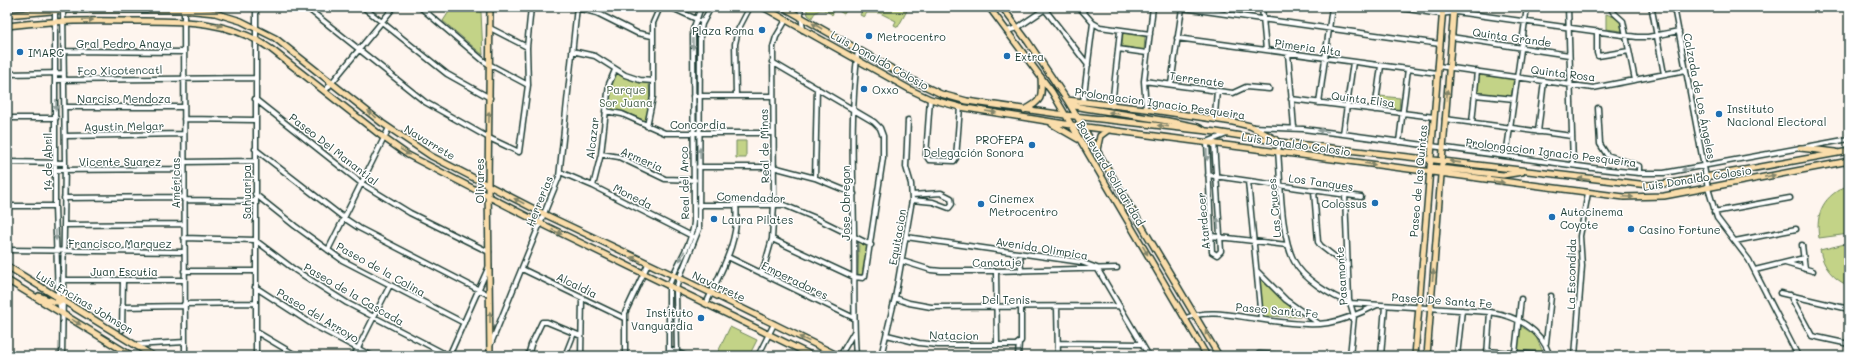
<svg xmlns="http://www.w3.org/2000/svg" width="1856" height="363" viewBox="0 0 1856 363" font-family="Mali,sans-serif">
  <style>
    .green { fill: #c3d387; stroke: #71885e }
    .lines { fill: none; stroke-linecap: round; stroke-linejoin: round }
    .minor-casing { stroke: #1f3d34; stroke-width: 7 }
    .major-casing { stroke: #1f3d34; stroke-width: 8 }
    .minor { stroke: #fff; stroke-width: 4 }
    .major { stroke: #faddab; stroke-width: 5 }
    .oneway { fill: #82856a }
    .oneway2 { fill: #8f9e9a }
    .poi-dot { fill: #1f6fb2; stroke: #fff; stroke-width: 1.5 }
    .labels { text-anchor: middle; dominant-baseline: central; stroke-width: 3; stroke-linejoin: round; paint-order: stroke }
    .poi-label { font-size: 11px; fill: #1f3d34; stroke: #fff; text-anchor: start }
    .street-label { font-size: 11px; fill: #1f3d34; stroke: #fff }
    .park-label { font-size: 11px; fill: #486249; stroke: #fff }
  </style>
  <rect width="100%" height="100%" fill="#fef5ee"/>
  <filter id="ink" filterUnits="userSpaceOnUse"><feTurbulence type="fractalNoise" baseFrequency=".025" numOctaves="2"/><feDisplacementMap in="SourceGraphic" scale="8" xChannelSelector="R" yChannelSelector="G"/><feConvolveMatrix kernelMatrix="1 2 1 2 8 2 1 2 1" color-interpolation-filters="sRGB"/></filter>
  <g filter="url(#ink)">
    <path class="green" d="M452,7H473L481,12L483,55L443,21Z
      M806,7H848L844,14L835,9L832,15C825,8 816,8 812,18L808,15Z
      M854,7H877L878,10L903,9V7H909L898,27L894,25L896,21L880,13H867L864,17L860,15L862,11Z
      M1606,14L1620,19L1622,31L1606,29Z
      M1123,33L1145,36L1144,50L1122,47Z
      M616,72L637,82L649,83L650,105L645,121L625,112L608,109L610,84Z
      M1479,75L1514,79L1511,98L1477,93Z
      M1380,96L1400,98L1399,110L1378,107Z
      M736,141H746V158H736Z
      M1849,185V234L1819,238C1815,212 1824,195 1849,185Z
      M859,241L869,246L862,275L858,274Z
      M1849,243V286C1833,279 1823,267 1820,250Z
      M1262,280L1300,313V317L1262,316L1259,283Z
      M1519,325L1535,335L1543,352L1517,350Z
      M730,327L757,340L749,356H716Z"/>
    <g class="lines">
      <g class="minor-casing">
        <path id="minor" d="M306,7L425,102L489,138L519,152L528,85L527,47L531,7
          M363,7L447,74L490,98
          M420,7L485,62L528,85
          M670,7L703,22
          M800,7L803,30
          M1043,7L1088,65
          M1079,7L1093,23L1100,27L1150,34
          M1176,7L1440,44
          M1262,7L1266,50
          M1393,7L1440,14L1456,12L1637,37H1648L1679,31
          M1568,7L1573,165
          M1610,7L1613,12L1623,21L1635,80
          M1674,7L1708,188L1717,218L1749,260L1798,356
          M577,8L597,13L637,33L652,36
          M55,10V206L58,297L61,311
          M184,10L185,356
          M1652,10L1664,74
          M1227,14L1229,7
          M490,28L527,47
          M1007,31L1017,28L1048,7
          M1597,31V53L1598,56L1629,51
          M1451,37L1569,55
          M1177,38L1437,73
          M1118,49L1147,53
          M64,51L184,52
          M572,51L595,56L625,75L640,80L653,81
          M1288,53L1294,128
          M1438,66L1593,88L1686,70
          M7,74L64,73
          M56,80L255,78
          M1144,81L1233,93L1246,87L1269,89
          M1171,84L1182,8
          M325,91L394,7
          M1475,95L1514,99
          M693,96H773
          M736,96L735,44L738,30L750,7
          M255,99L361,183L410,213L489,252
          M930,99L926,155L929,160L954,161L956,158L960,107
          M1291,99L1434,117
          M1083,102L1093,23
          M1319,103L1332,7
          M1112,106L1120,31
          M64,107H184
          M1598,108L1600,144L1607,155L1639,166V173
          M1146,109L1144,81L1153,7
          M1375,110L1381,66
          M605,111L622,114L665,133H772
          M1215,114L1217,91
          M7,118H56
          M184,119L255,120
          M1445,119L1572,136
          M1472,123L1477,71
          M647,126L653,97V23L660,7
          M1253,127L1303,129L1343,134L1600,169L1639,173H1664L1849,139
          M1538,132L1544,81
          M1343,134L1353,62
          M65,136L184,134
          M1214,142L1221,251L1217,255L1212,252L1207,142L1227,134
          M1280,142L1278,151C1281,183 1280,234 1294,261C1303,279 1331,296 1350,303L1490,312C1517,316 1541,329 1550,356
          M1399,142L1408,69
          M255,149L344,218L359,228L489,295
          M601,154L619,157L665,179L695,180
          M1506,156L1527,7
          M7,162L65,163
          M184,162L255,161
          M698,167H773L815,178L854,194
          M56,170L184,169
          M560,172L593,186L694,237
          M1208,175L1361,197
          M815,178L817,88
          M1248,181L1261,319
          M593,186L601,154L609,84L615,70
          M1314,191L1318,242L1321,246L1348,267
          M255,194L295,226L342,260L464,323
          M912,195L941,193L951,198L952,204L949,208L933,202L912,200
          M1345,195L1349,299L1354,316L1350,356
          M64,198L184,197
          M184,200L255,201
          M698,205H784L818,219L871,245
          M7,206H55
          M1714,212L1790,198
          M64,225L184,224
          M1211,236L1287,245
          M906,237L1081,262L1097,268L1149,356
          M184,238L255,240L295,270L347,303L449,356L489,266
          M772,239L854,277L863,278L865,276L883,158V136L880,128L874,122L772,62
          M1735,241L1796,229
          M1802,245L1805,269
          M7,250L184,252
          M328,250L389,128
          M1020,253L1021,271
          M728,257L854,318
          M902,261L931,270L941,271H996L1117,268
          M1785,263L1813,271
          M522,269L624,318
          M1755,270L1804,258
          M184,271H255
          M996,271L997,344
          M1257,271L1286,300L1318,323
          M762,274L772,239L774,204L773,47L776,37L786,20
          M64,280H184
          M255,287L315,326L372,356
          M1780,293L1849,309
          M1790,295L1812,336L1849,344
          M895,298L909,303L931,307L1119,306
          M184,304L255,303
          M706,304C721,271 740,241 736,204
          M122,307L184,306
          M1057,307L1058,356
          M1186,318C1209,309 1234,316 1258,319C1277,322 1310,326 1328,323C1345,320 1361,313 1377,305
          M122,330L123,280
          M255,331L297,356
          M887,335L919,343L938,345H1016L1021,341V308
          M1058,343L1142,344
          M1546,343L1551,296
          M135,345L185,342
          M490,346L559,177L577,7
          M669,349L686,356
          M1487,351L1551,356
          M1515,353L1521,299
          M62,356L65,163L63,10
          M256,356V7
          M354,356L390,285
          M528,356L531,345L542,322H547L581,336
          M565,356L574,333
          M581,356L582,298
          M625,356V313L648,264
          M669,356V286C676,264 692,245 694,222L693,30L701,7
          M677,356L676,289L679,279L699,229L700,34L702,24L711,7
          M758,356L774,324
          M840,356L854,332
          M856,356C853,315 855,273 854,232C853,171 850,110 858,50
          M881,356L895,298L912,200L911,184L906,167L908,120
          M1018,356L1019,343
          M1257,356L1259,354L1294,356
          M1381,356L1385,306
          M1457,356L1462,310
          M1487,356L1490,312
          M1575,356L1582,266L1580,236L1588,193"/>
      </g>
      <g class="major-casing">
        <path id="major" d="M490,7L488,185L490,356
          M763,7L911,90L930,99L960,107L1071,125L1624,197L1664,196L1849,161
          M783,7L912,80L941,94L967,101L1065,115L1216,132L1280,142L1648,185L1672,183L1849,151
          M989,7L1052,92L1207,356
          M1002,7L1028,42L1067,100L1219,356
          M7,15L63,10H184L215,13L241,21L275,38L382,123L431,156L544,214L711,293L839,356
          M7,26C46,21 86,20 125,21C176,21 228,18 271,49L384,138L408,155L540,223L813,356
          M1067,100L1146,109L1233,122L1250,126L1275,139
          M1070,102L1075,106L1085,108L1168,121L1198,127L1204,130
          M1024,110C1043,101 1042,97 1041,77
          M1052,124L1078,139
          M1800,148L1836,152
          M1097,150L1100,136L1108,130
          M1430,167L1503,175L1522,172
          M7,266L153,356
          M7,280L132,356
          M39,296L54,302H60L64,296
          M1415,356L1443,7
          M1427,356L1454,7"/>
      </g>
      <use href="#minor" class="minor"/>
      <use href="#major" class="major"/>
    </g>
    <defs><path id="oneway-solid" d="M-6-.8H1V-3.2L6.5 0L1 3.2V.8H-6Z"/></defs>
    <g class="oneway">
      <use href="#oneway-solid" transform="translate(88 20) rotate(-1)"/>
      <use href="#oneway-solid" transform="translate(217 25) rotate(12)"/>
      <use href="#oneway-solid" transform="translate(817 26) rotate(-150)"/>
      <use href="#oneway-solid" transform="translate(1447 95) rotate(-86)"/>
      <use href="#oneway-solid" transform="translate(991 112) rotate(9)"/>
      <use href="#oneway-solid" transform="translate(1114 113) rotate(-172)"/>
      <use href="#oneway-solid" transform="translate(372 114) rotate(-141)"/>
      <use href="#oneway-solid" transform="translate(489 117) rotate(-89)"/>
      <use href="#oneway-solid" transform="translate(1163 126) rotate(-174)"/>
      <use href="#oneway-solid" transform="translate(405 152) rotate(33)"/>
      <use href="#oneway-solid" transform="translate(1455 162) rotate(-172)"/>
      <use href="#oneway-solid" transform="translate(1370 164) rotate(8)"/>
      <use href="#oneway-solid" transform="translate(1770 176) rotate(-11)"/>
      <use href="#oneway-solid" transform="translate(1584 179) rotate(-173)"/>
      <use href="#oneway-solid" transform="translate(1499 182) rotate(8)"/>
      <use href="#oneway-solid" transform="translate(1628 197) rotate(3)"/>
      <use href="#oneway-solid" transform="translate(519 201) rotate(-153)"/>
      <use href="#oneway-solid" transform="translate(557 232) rotate(26)"/>
      <use href="#oneway-solid" transform="translate(1145 250) rotate(60)"/>
      <use href="#oneway-solid" transform="translate(636 259) rotate(-154)"/>
      <use href="#oneway-solid" transform="translate(1433 275) rotate(-85)"/>
      <use href="#oneway-solid" transform="translate(490 317) rotate(-91)"/>
      <use href="#oneway-solid" transform="translate(76 322) rotate(31)"/>
      <use href="#oneway-solid" transform="translate(1208 335) rotate(-120)"/>
      <use href="#oneway-solid" transform="translate(804 339) rotate(-154)"/>
    </g>
    <g class="oneway2">
      <use href="#oneway-solid" transform="translate(693 44) rotate(90)"/>
      <use href="#oneway-solid" transform="translate(56 105) rotate(90)"/>
      <use href="#oneway-solid" transform="translate(1323 131) rotate(-173)"/>
      <use href="#oneway-solid" transform="translate(700 153) rotate(-91)"/>
      <use href="#oneway-solid" transform="translate(1207 155) rotate(88)"/>
      <use href="#oneway-solid" transform="translate(1687 169) rotate(170)"/>
      <use href="#oneway-solid" transform="translate(1218 223) rotate(-94)"/>
      <use href="#oneway-solid" transform="translate(56 235) rotate(89)"/>
      <use href="#oneway-solid" transform="translate(682 256) rotate(116)"/>
    </g>
  </g>
  <g class="poi-dot">
    <circle cx="762" cy="30" r="4"/>
    <circle cx="869" cy="36" r="4"/>
    <circle cx="20" cy="52" r="4"/>
    <circle cx="1007" cy="56" r="4"/>
    <circle cx="864" cy="89" r="4"/>
    <circle cx="1719" cy="114" r="4"/>
    <circle cx="1032" cy="145" r="4"/>
    <circle cx="1375" cy="203" r="4"/>
    <circle cx="981" cy="204" r="4"/>
    <circle cx="1552" cy="217" r="4"/>
    <circle cx="714" cy="219" r="4"/>
    <circle cx="1631" cy="229" r="4"/>
    <circle cx="701" cy="318" r="4"/>
  </g>
  <g class="labels">
    <g class="poi-label">
      <text x="754" y="30" text-anchor="end">Plaza Roma</text>
      <text x="877" y="36">Metrocentro</text>
      <text x="28" y="52">IMARC</text>
      <text x="1015" y="56">Extra</text>
      <text x="872" y="89">Oxxo</text>
      <text x="1727" y="108">Instituto<tspan x="1727" dy="13">Nacional Electoral</tspan></text>
      <text x="1024" y="139" text-anchor="end">PROFEPA<tspan x="1024" dy="13">Delegación Sonora</tspan></text>
      <text x="989" y="198">Cinemex<tspan x="989" dy="13">Metrocentro</tspan></text>
      <text x="1367" y="203" text-anchor="end">Colossus</text>
      <text x="1560" y="211">Autocinema<tspan x="1560" dy="13">Coyote</tspan></text>
      <text x="722" y="219">Laura Pilates</text>
      <text x="1639" y="229">Casino Fortune</text>
      <text x="693" y="312" text-anchor="end">Instituto<tspan x="693" dy="13">Vanguardia</tspan></text>
    </g>
    <g class="street-label">
      <text transform="translate(1512 37) rotate(8)">Quinta Grande</text>
      <text x="124" y="43">Gral Pedro Anaya</text>
      <text transform="translate(1308 47) rotate(8)">Pimeria Alta</text>
      <text transform="translate(880 60) rotate(29)">Luis Donaldo Colosio</text>
      <text transform="translate(120 70) rotate(-1)">Fco Xicotencatl</text>
      <text transform="translate(1563 73) rotate(7)">Quinta Rosa</text>
      <text transform="translate(1197 79) rotate(8)">Terrenate</text>
      <text transform="translate(1700 96) rotate(79)">Calzada de Los Ángeles</text>
      <text x="124" y="98">Narciso Mendoza</text>
      <text transform="translate(1363 99) rotate(7)">Quinta Elisa</text>
      <text transform="translate(1160 103) rotate(8)">Prolongacion Ignacio Pesqueira</text>
      <text x="698" y="124">Concordia</text>
      <text transform="translate(124 126) rotate(-1)">Agustin Melgar</text>
      <text transform="translate(592 138) rotate(-83)">Alcazar</text>
      <text transform="translate(430 142) rotate(31)">Navarrete</text>
      <text transform="translate(1296 144) rotate(8)">Luis Donaldo Colosio</text>
      <text transform="translate(764 146) rotate(-91)">Real de Minas</text>
      <text transform="translate(334 149) rotate(38)">Paseo Del Manantial</text>
      <text transform="translate(1551 152) rotate(7)">Prolongacion Ignacio Pesqueira</text>
      <text transform="translate(642 159) rotate(24)">Armeria</text>
      <text x="120" y="161">Vicente Suarez</text>
      <text transform="translate(47 162) rotate(-90)">14 de Abril</text>
      <text transform="translate(1111 173) rotate(59)">Boulevard Solidaridad</text>
      <text transform="translate(1697 178) rotate(-9)">Luis Donaldo Colosio</text>
      <text transform="translate(479 181) rotate(-90)">Olivares</text>
      <text transform="translate(1418 181) rotate(-85)">Paseo de las Quintas</text>
      <text transform="translate(1321 182) rotate(8)">Los Tanques</text>
      <text transform="translate(175 183) rotate(-90)">Américas</text>
      <text transform="translate(684 183) rotate(-91)">Real del Arco</text>
      <text transform="translate(246 192) rotate(-90)">Sahuaripa</text>
      <text transform="translate(633 196) rotate(27)">Moneda</text>
      <text transform="translate(751 197) rotate(2)">Comendador</text>
      <text transform="translate(539 201) rotate(-68)">Herrerias</text>
      <text transform="translate(845 203) rotate(-90)">Jose Obregon</text>
      <text transform="translate(1274 208) rotate(-95)">Las Cruces</text>
      <text transform="translate(1203 221) rotate(-95)">Atardecer</text>
      <text transform="translate(897 237) rotate(-80)">Equitacion</text>
      <text x="120" y="243">Francisco Marquez</text>
      <text transform="translate(1042 248) rotate(9)">Avenida Olimpica</text>
      <text transform="translate(997 262) rotate(-1)">Canotaje</text>
      <text transform="translate(381 269) rotate(29)">Paseo de la Colina</text>
      <text x="124" y="271">Juan Escutia</text>
      <text transform="translate(1571 274) rotate(-89)">La Escondida</text>
      <text transform="translate(1341 276) rotate(-94)">Pasamonte</text>
      <text transform="translate(795 280) rotate(26)">Emperadores</text>
      <text transform="translate(577 285) rotate(26)">Alcaldia</text>
      <text transform="translate(719 286) rotate(25)">Navarrete</text>
      <text transform="translate(354 294) rotate(30)">Paseo de la Cascada</text>
      <text x="1006" y="299">Del Tenis</text>
      <text transform="translate(1442 300) rotate(4)">Paseo De Santa Fe</text>
      <text transform="translate(85 302) rotate(31)">Luis Encinas Johnson</text>
      <text transform="translate(1277 310) rotate(5)">Paseo Santa Fe</text>
      <text transform="translate(318 315) rotate(31)">Paseo del Arroyo</text>
      <text transform="translate(954 335) rotate(1)">Natacion</text>
    </g>
    <g class="park-label">
      <text x="626" y="89">Parque<tspan x="626" dy="13">Sor Juana</tspan></text>
    </g>
  </g>
  <rect width="1856" height="363" fill="none" stroke="#fff" stroke-width="24"/>
  <rect x="12" y="12" width="1832" height="339" fill="none" stroke="#1f3d34" stroke-width="1.5" filter="url(#ink)"/>
</svg>
